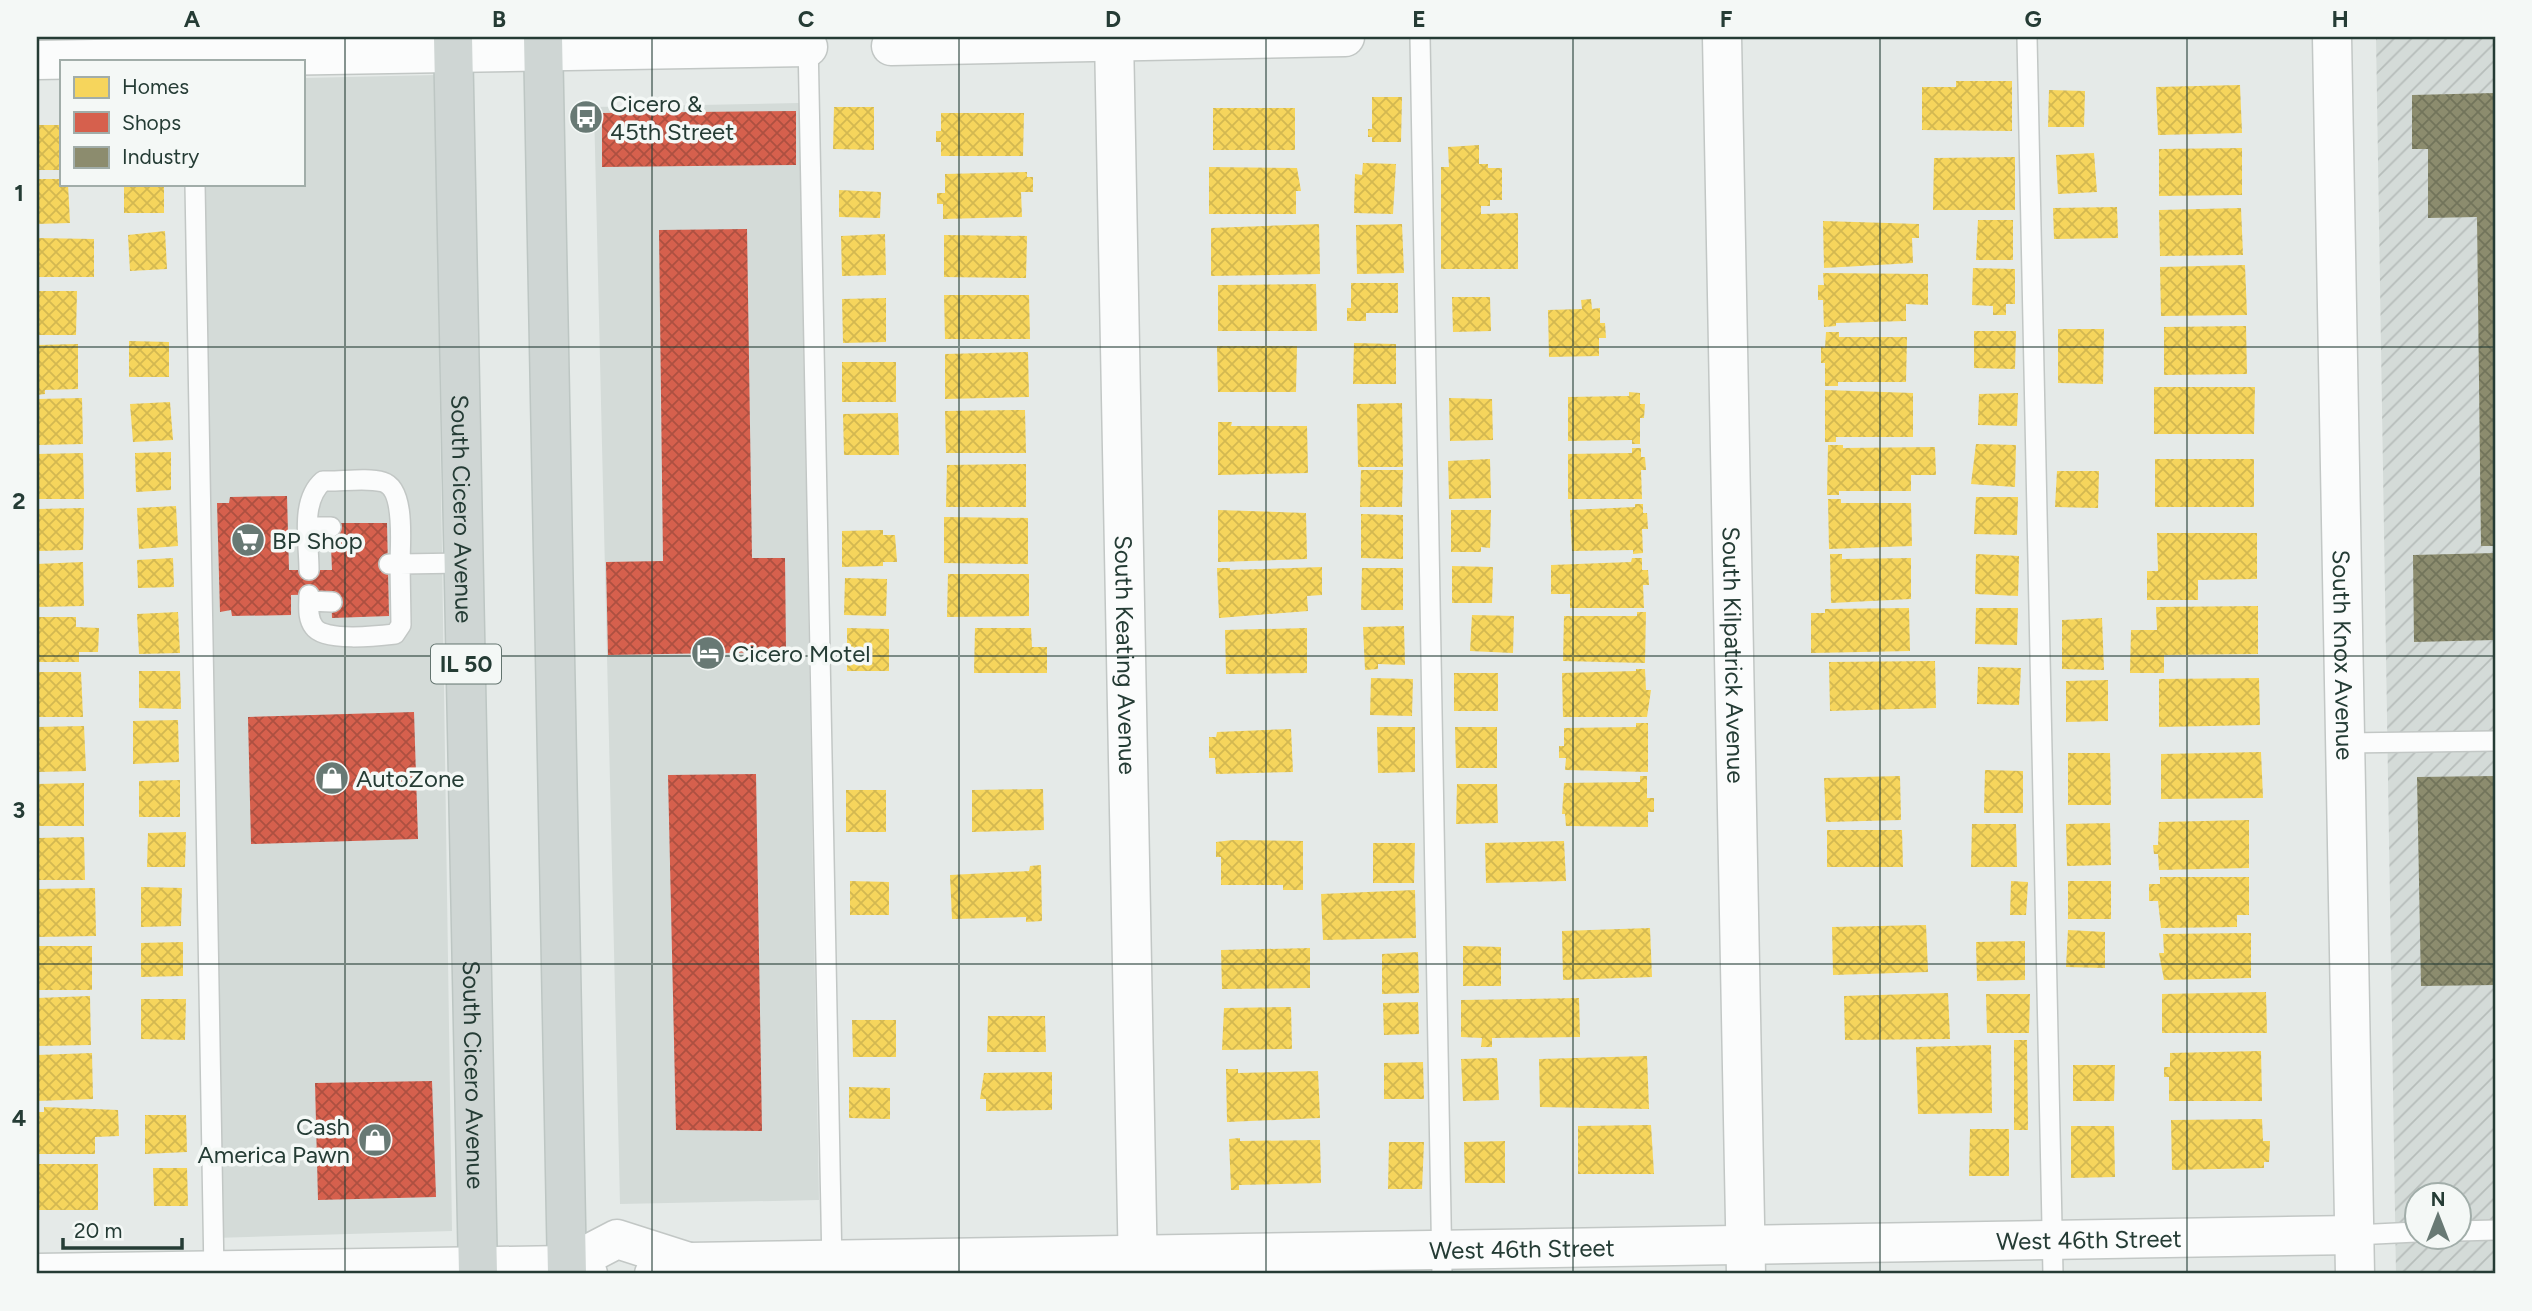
<svg xmlns="http://www.w3.org/2000/svg" width="2532" height="1311" viewBox="0 0 2532 1311" font-family="Figtree,sans-serif">
  <style>
    .built { fill: #d4dbd8 }
    .industrial { fill: url(#industrial-furrows); fill-rule: evenodd }
    .homes { fill: url(#homes-cross-hatch) }
    .shops { fill: url(#shops-cross-hatch) }
    .industry { fill: url(#industry-cross-hatch) }
    .lines { fill: none; stroke-linecap: round; stroke-linejoin: round }
    .service-casing { stroke: #c2c7c5; stroke-width: 22 }
    .minor-casing { stroke: #c2c7c5; stroke-width: 41 }
    .primary-casing { stroke: #bdc6c3; stroke-width: 41 }
    .service { stroke: #fbfcfc; stroke-width: 19 }
    .minor { stroke: #fbfcfc; stroke-width: 38 }
    .primary { stroke: #cfd6d4; stroke-width: 38 }
    .grid { fill: none; stroke: #253c35; stroke-width: 2; stroke-opacity: 0.55 }
    .labels { text-anchor: middle; dominant-baseline: central; stroke-width: 7; stroke-linejoin: round; paint-order: stroke }
    .shield { fill: #f4f8f6; stroke: #63746f; stroke-width: 2 }
    .shield-label { font-size: 23px; font-weight: bold; fill: #253c35 }
    .poi-label { font-size: 24px; fill: #253c35; stroke: #f4f8f6; text-anchor: start }
    .street-label { font-size: 24px; fill: #253c35; stroke: #f4f8f6 }
    .neatline { fill: none; stroke: #253c35; stroke-width: 2.5 }
    .grid-label { font-size: 23px; text-anchor: middle; font-weight: bold; fill: #253c35 }
  </style>
  <defs>
    <pattern id="industrial-furrows" width="10" height="10" patternUnits="userSpaceOnUse" patternTransform="scale(1.75)"><rect width="10" height="10" fill="#d4dbd8"/><path d="M-1 1l2-2M0 10L10 0M9 11l2-2" fill="none" stroke="#b6bdba"/></pattern>
    <pattern id="homes-cross-hatch" width="8" height="8" patternUnits="userSpaceOnUse" patternTransform="scale(1.75)"><rect width="8" height="8" fill="#f6d55c"/><path d="M0 0l8 8M0 8l8-8" fill="none" stroke="#d3b851"/></pattern>
    <pattern id="shops-cross-hatch" width="8" height="8" patternUnits="userSpaceOnUse" patternTransform="scale(1.75)"><rect width="8" height="8" fill="#d6604d"/><path d="M0 0l8 8M0 8l8-8" fill="none" stroke="#ad5041"/></pattern>
    <pattern id="industry-cross-hatch" width="8" height="8" patternUnits="userSpaceOnUse" patternTransform="scale(1.75)"><rect width="8" height="8" fill="#8c8c6e"/><path d="M0 0l8 8M0 8l8-8" fill="none" stroke="#72745b"/></pattern>
  </defs>
  <rect width="100%" height="100%" fill="#e5eae8"/>
  <path class="built" d="M435,75L452,1231L214,1238L195,184H303V78Z
    M799,103L819,1200L620,1204L594,107Z"/>
  <path class="industrial" d="M2376,37H2495V1274H2396ZM2416,1196H2458V1238H2416Z"/>
  <path class="homes" d="M1956,81H2012V131L1922,130V87H1956Z
    M2240,85L2242,133L2158,135L2156,87Z
    M2049,90L2085,91L2084,127H2048Z
    M1372,97H1402L1401,142H1372V137H1368V129H1372Z
    M834,107H874V150L833,149Z
    M1213,108H1295V150H1213Z
    M941,113H1024L1023,156H941V142H936V131H941Z
    M37,125H61V170H37Z
    M1479,145V164H1488V168H1502V200H1490V206H1481V214L1518,213V269H1441V167H1449L1448,147Z
    M2242,148V195L2159,196V149Z
    M2094,153L2097,192L2058,194L2056,155Z
    M2015,157V210H1933L1934,158Z
    M1363,163L1396,164L1393,214L1354,213L1355,174L1362,175Z
    M1209,167L1297,168L1301,191H1296V214H1209Z
    M1027,172V177H1033V192H1021L1022,217L943,219V204H937V193H945V174Z
    M37,179H61V184H68L70,223L37,224Z
    M124,184H164V213H124Z
    M839,190L881,192L880,218L839,217Z
    M2117,207L2118,238L2054,239L2053,208Z
    M2241,208L2243,255L2160,256L2159,210Z
    M1978,220H2013V260H1976Z
    M1823,221L1919,224V238H1912L1913,263L1824,268Z
    M1319,224L1320,274L1211,276V228Z
    M1402,224L1404,273L1357,274L1356,225Z
    M165,231L167,269L130,271L128,235Z
    M885,234L886,275L842,276L841,236Z
    M944,235L1027,236L1026,278L944,277Z
    M37,238L94,239V277H37Z
    M2245,265L2247,315L2161,316L2160,267Z
    M1973,268L2015,269V304H2006V315H1993V306L1972,305Z
    M1823,273L1928,274V305L1906,304V321L1836,323V326L1824,327L1823,300H1818V285H1824Z
    M1351,283H1398V313H1366V321H1347V308H1351Z
    M1316,284L1317,331H1218V285Z
    M37,291H77L76,335H37Z
    M944,295H1029L1030,339H945Z
    M1452,297H1490L1491,331L1453,332Z
    M886,298V342L843,343L842,299Z
    M1591,299L1592,309L1600,308V323H1605L1606,338H1599V356L1549,357L1548,310L1582,309L1581,300Z
    M2246,326L2247,374L2164,375V327Z
    M2058,329H2104L2103,384L2058,383Z
    M1974,331H2016L2015,369L1974,368Z
    M1826,332H1839V337H1907L1906,382H1838V386H1825V363H1821V347L1825,348Z
    M129,341L169,342V377H129Z
    M1354,343L1396,344V384H1353Z
    M78,344V389L45,390V394L37,395V345Z
    M1217,346H1297L1296,392H1218Z
    M1028,352L1029,397L945,399V354Z
    M842,362H896V402H842Z
    M2154,387H2255L2254,434H2154Z
    M1825,390L1913,393V437H1836V442H1825Z
    M1629,392L1640,393V404H1645L1644,418H1640V444H1632V440L1568,441V397L1629,396Z
    M2018,393L2017,426L1978,425L1979,394Z
    M82,398L83,444L37,445V399Z
    M1449,398L1492,399L1493,440L1450,441Z
    M170,402L173,440L133,442L130,404Z
    M1402,403L1403,467H1358L1357,404Z
    M1025,410L1026,453H946L945,411Z
    M898,413L899,455H844L843,414Z
    M1218,422H1232L1231,426H1307L1308,473L1218,475Z
    M1976,444L2016,445L2015,487L1971,484Z
    M1828,445H1843V448L1935,447L1936,475H1911V491H1839V495H1827Z
    M1632,448H1641V457H1645L1646,470H1641L1642,499H1568V454L1632,453Z
    M171,452V490L136,492L135,453Z
    M83,453L84,499H37V454Z
    M1490,459L1491,498L1449,499L1448,461Z
    M2155,459H2254V507H2155Z
    M1026,464V507H946L947,465Z
    M1361,470H1403L1402,507H1360Z
    M2057,471H2099L2098,508L2055,507Z
    M1976,497H2018L2017,535L1974,534Z
    M1828,499H1841V503H1911L1912,546L1829,549Z
    M1635,504H1643V513H1647L1648,529H1642L1643,553L1633,554V550L1572,551L1570,510L1635,507Z
    M176,506L178,546L139,549L137,508Z
    M84,508L83,550L37,551V509Z
    M1218,510L1306,513L1307,559L1218,562Z
    M1451,510H1491L1490,548L1481,547V552H1451Z
    M1361,514L1403,515V559L1361,558Z
    M944,517L1028,518V564L944,563Z
    M883,530V535H895L897,562H883V566L842,567V531Z
    M2157,533H2257V579L2198,580V600H2147V571H2158Z
    M1830,554H1842V559L1911,558V599L1831,603Z
    M1976,554L2019,556L2018,596L1975,594Z
    M173,558L174,587L138,588L137,560Z
    M1632,558H1642V570H1648L1649,585H1643L1644,608H1570V594H1551V565L1631,562Z
    M83,562L84,606L37,607V564Z
    M1452,566L1493,567L1492,603H1452Z
    M1322,567V595L1307,596L1308,611L1219,618L1217,568H1230V570Z
    M1362,568H1403V610H1361Z
    M948,574H1029V616L947,617Z
    M845,578L887,579L886,616L844,615Z
    M2258,606V654L2164,655V673H2130L2131,630H2157L2156,607Z
    M1909,608L1910,651L1811,653V613H1825V609Z
    M1976,608H2018L2017,645L1975,644Z
    M178,612L180,653L139,654L137,614Z
    M1637,612H1646L1645,663L1563,661L1564,616H1637Z
    M1472,615L1514,616L1513,653L1470,651Z
    M37,617H76V627L99,628L98,652H79V662H37Z
    M2102,618L2104,670L2062,669V620Z
    M1404,626L1405,665L1378,664V669L1365,670L1363,627Z
    M847,628L889,629V671H847Z
    M975,628H1031L1032,647H1047V673H974Z
    M1307,628V673L1226,674L1225,630Z
    M1935,661L1936,708L1830,711L1829,662Z
    M1978,667L2021,668L2019,705L1977,704Z
    M1636,669H1645L1646,690H1651L1647,717H1563L1562,673L1636,671Z
    M139,671H180L181,709L139,708Z
    M37,672H81L83,717H37Z
    M1454,673H1498V711H1454Z
    M1371,678L1413,679L1412,716L1370,715Z
    M2259,678L2260,725L2159,727V679Z
    M2108,680V721L2066,722V681Z
    M178,720L179,762L133,764V721Z
    M1636,723H1648V772L1565,770L1566,758H1559V746H1564V728L1636,727Z
    M84,726L86,771L37,772V727Z
    M1377,727H1415V772L1378,773Z
    M1455,727H1497V768H1456Z
    M1291,729L1293,772L1216,774L1215,758H1209V737H1216L1217,732Z
    M2261,752L2263,798L2161,799V754Z
    M2068,753H2110L2111,805H2068Z
    M1985,770L2023,771V813H1984Z
    M1640,776H1647V798H1654V812H1648V827L1566,826L1565,814H1562L1564,783L1640,782Z
    M1900,776L1901,820L1826,822L1824,778Z
    M180,780V817H139V781Z
    M84,783V826H37V784Z
    M1457,784H1497L1498,823L1456,824Z
    M1043,789L1044,830L972,832V790Z
    M846,790H886V832H846Z
    M2249,820V868L2159,870L2158,854H2154L2153,845H2158L2159,822Z
    M2110,823L2111,865L2067,866L2066,824Z
    M1972,824H2016L2017,867H1971Z
    M1827,830H1902L1903,867H1827Z
    M186,832L185,867H147L148,833Z
    M84,837L85,880H37V838Z
    M1233,840L1303,841V890H1283V885H1221V857H1216V842Z
    M1564,841L1566,881L1486,883L1485,843Z
    M1373,843H1415L1414,883H1373Z
    M1041,865L1042,921L1026,922V917L952,919L950,875L1029,871L1030,866Z
    M2160,877H2249V915H2237V927L2161,928L2158,901H2149V884H2160Z
    M850,881L889,882V915H850Z
    M2011,881L2028,882L2026,915H2010Z
    M2068,881H2111V919H2068Z
    M141,887L182,888L181,926L141,927Z
    M95,888L96,936L37,937V889Z
    M1415,890L1416,938L1323,940L1321,894Z
    M1926,925L1928,972L1833,975L1832,927Z
    M1650,928L1652,977L1563,980L1562,931Z
    M2068,930L2105,932V968L2066,967Z
    M2251,933V978L2164,980L2159,953H2164L2163,934Z
    M2025,941V980L1977,981L1976,942Z
    M183,942V976L141,977V943Z
    M37,946H92V990H37Z
    M1463,946L1501,947V986H1463Z
    M1310,948V988L1222,989L1221,950Z
    M1418,952L1419,993L1382,994V954Z
    M2266,992L2267,1033H2162V994Z
    M1948,993L1950,1039L1845,1040L1844,996Z
    M1986,994H2030L2029,1033H1987Z
    M90,996L91,1045L37,1046V998Z
    M1579,998L1580,1037L1492,1038V1047H1481L1482,1038L1461,1037V1000Z
    M141,999H186L185,1040L141,1039Z
    M1418,1002L1419,1034L1384,1035L1383,1003Z
    M1291,1007L1292,1049L1222,1050L1224,1008Z
    M988,1016H1045L1046,1052H987Z
    M852,1020H896V1057H853Z
    M2014,1040H2027L2028,1130H2014Z
    M1991,1045L1992,1113L1918,1114L1916,1047Z
    M2261,1051L2262,1101H2169V1077H2164V1067H2170V1053Z
    M92,1053L93,1099L37,1101V1055Z
    M1647,1056L1649,1109L1540,1107L1539,1059Z
    M1497,1058L1499,1100L1463,1101L1461,1059Z
    M1423,1062L1424,1099H1384V1063Z
    M2073,1065H2115L2114,1101H2073Z
    M1226,1069H1238V1073L1318,1071L1320,1118L1227,1122Z
    M1052,1072V1110L986,1111V1099H980L984,1073Z
    M849,1087L890,1088V1119L849,1118Z
    M44,1107L118,1110L119,1136L95,1137V1154H37V1112H44Z
    M145,1115H186L187,1152L145,1154Z
    M2262,1119L2263,1141H2270L2269,1162H2264V1168L2172,1170L2171,1120Z
    M1651,1125L1654,1174H1578V1126Z
    M2071,1126H2114L2115,1177L2071,1178Z
    M1970,1129H2009V1176H1969Z
    M1240,1138V1141L1320,1140L1321,1183L1239,1185V1190H1231L1229,1139Z
    M1505,1141V1183H1465L1464,1142Z
    M1389,1142H1424L1422,1189H1388Z
    M37,1164H98V1210H37Z
    M153,1168H187L188,1206H154Z"/>
  <path class="shops" d="M796,111V165L602,167V113Z
    M747,229L752,558H785L786,652L608,655L606,562L663,561L659,230Z
    M287,496L289,570H332L330,523H387L389,616L332,618L331,594L291,595V615L232,616L231,610L220,612L217,503H229L230,497Z
    M414,712L418,839L251,844L248,717Z
    M756,774L762,1131L676,1130L668,775Z
    M432,1081L436,1197L318,1200L315,1083Z"/>
  <path class="industry" d="M2495,93V546H2481L2477,217L2428,218V149H2412V95Z
    M2495,553V640L2414,642L2413,555Z
    M2495,776V985L2421,986L2417,777Z"/>
  <g class="lines">
    <g class="service-casing">
      <path id="service" d="M1420,37L1442,1274
        M2027,37L2053,1274
        M808,40L832,1266
        M195,184L214,1274
        M308,527H331
        M309,570C309,541 300,501 323,481C340,482 366,477 383,482C406,489 400,544 400,564L464,563
        M309,595C309,606 307,618 314,627C324,642 378,636 395,634L401,625L400,564H389
        M309,601L332,602
        M2345,743L2495,741
        M2458,1231L2495,1230
        M2355,1235L2416,1232"/>
    </g>
    <g class="minor-casing">
      <g id="minor">
        <path id="s1" d="M1114,37L1138,1274"/>
        <path id="s2" d="M1722,37L1746,1274"/>
        <path id="s3" d="M2332,37L2355,1274"/>
        <path d="M891,46L1345,37"/>
        <path d="M37,60L808,47"/>
        <path d="M567,1265L617,1239L689,1262"/>
        <path d="M37,1273L567,1265L588,1274"/>
        <path id="s4" d="M654,1274L689,1262L2355,1235"/>
      </g>
    </g>
    <g class="primary-casing">
      <g id="primary">
        <path id="s5" d="M453,37L478,1274"/>
        <path d="M543,37L567,1274"/>
      </g>
    </g>
    <use href="#service" class="service"/>
    <use href="#minor" class="minor"/>
    <use href="#primary" class="primary"/>
  </g>
  <path class="grid" d="M345,37V1274M652,37V1274M959,37V1274M1266,37V1274M1573,37V1274M1880,37V1274M2187,37V1274M37,347H2495M37,656H2495M37,964H2495"/>
  <defs>
    <g id="bus-disc" transform="scale(1.75)"><circle r="9.5" fill="#687974" stroke="#f4f8f6"/><path d="M-5-6H5V4H4V6H2V4H-2V6H-4V4H-5ZM-3.5-4V0h7V-4ZM-3.5 1.2v1.5H-2V1.2ZM2 1.2v1.5H3.5V1.2Z" fill="#fff"/></g>
    <g id="supermarket-disc" transform="scale(1.75)"><circle r="9.5" fill="#687974" stroke="#f4f8f6"/><path d="M-6-5.5h2.5l.6 2H6L4.5 2H-2.5L-4.4-4H-6ZM-1.5 3.2a1.3 1.3 0 1 0 .1 0ZM3 3.2a1.3 1.3 0 1 0 .1 0Z" fill="#fff"/></g>
    <g id="hotel-disc" transform="scale(1.75)"><circle r="9.5" fill="#687974" stroke="#f4f8f6"/><path d="M-6-4.5h1.5V1H6V5H4.5V3h-9V5H-6ZM-4 0a1.8 1.8 0 1 1 3.6 0ZM.5 0V-2.5h3Q6-2.5 6 0Z" fill="#fff"/></g>
    <g id="shop-disc" transform="scale(1.75)"><circle r="9.5" fill="#687974" stroke="#f4f8f6"/><path d="M-5-2.5h2.3a2.7 3.5 0 0 1 5.4 0H5L5.5 6h-11ZM-1.5-2.5h3a1.5 2.3 0 0 0-3 0Z" fill="#fff"/></g>
  </defs>
  <g fill-rule="evenodd">
    <use href="#bus-disc" x="586" y="117"/>
    <use href="#supermarket-disc" x="248" y="540"/>
    <use href="#hotel-disc" x="708" y="653"/>
    <use href="#shop-disc" x="332" y="778"/>
    <use href="#shop-disc" x="375" y="1140"/>
  </g>
  <g class="labels">
    <rect class="shield" x="431" y="644.5" width="70" height="39" rx="5"/>
    <g class="shield-label">
      <text x="466" y="664">IL 50</text>
    </g>
    <g class="poi-label">
      <text x="610" y="103">Cicero &amp;<tspan x="610" dy="28">45th Street</tspan></text>
      <text x="272" y="540">BP Shop</text>
      <text x="732" y="653">Cicero Motel</text>
      <text x="356" y="778">AutoZone</text>
      <text x="350" y="1126" text-anchor="end">Cash<tspan x="350" dy="28">America Pawn</tspan></text>
    </g>
    <g class="street-label">
      <text stroke="none"><textPath href="#s5" startOffset="472">South Cicero Avenue</textPath></text>
      <text stroke="none"><textPath href="#s2" startOffset="618">South Kilpatrick Avenue</textPath></text>
      <text stroke="none"><textPath href="#s1" startOffset="618">South Keating Avenue</textPath></text>
      <text stroke="none"><textPath href="#s3" startOffset="618">South Knox Avenue</textPath></text>
      <text stroke="none"><textPath href="#s5" startOffset="1038">South Cicero Avenue</textPath></text>
      <text stroke="none"><textPath href="#s4" startOffset="1437">West 46th Street</textPath></text>
      <text stroke="none"><textPath href="#s4" startOffset="870">West 46th Street</textPath></text>
    </g>
  </g>
  <rect width="2532" height="1311" fill="none" stroke="#f4f8f6" stroke-width="77"/>
  <rect x="60" y="60" width="245" height="126" fill="#f4f8f6" stroke="#a1ada9" stroke-width="2"/>
  <rect x="74" y="77" width="35" height="21" fill="#f6d55c" stroke="#a1ada9" stroke-width="2"/>
  <text x="122" y="94" font-size="21" fill="#253c35">Homes</text>
  <rect x="74" y="112" width="35" height="21" fill="#d6604d" stroke="#a1ada9" stroke-width="2"/>
  <text x="122" y="130" font-size="21" fill="#253c35">Shops</text>
  <rect x="74" y="147" width="35" height="21" fill="#8c8c6e" stroke="#a1ada9" stroke-width="2"/>
  <text x="122" y="164" font-size="21" fill="#253c35">Industry</text>
  <g transform="translate(2438 1216)"><circle r="33" fill="#f4f8f6" stroke="#a1ada9" stroke-width="2"/>
  <path d="M0-5L12 26L0 18L-12 26Z" fill="#687974"/>
  <text y="-10" font-size="19" font-weight="bold" text-anchor="middle" fill="#253c35">N</text>
  </g>
  <path d="M63 1238v10h119v-10" fill="none" stroke="#253c35" stroke-width="3.5"/>
  <text x="74" y="1238" font-size="21" fill="#253c35" stroke="#f4f8f6" stroke-width="5" paint-order="stroke">20 m</text>
  <rect x="38" y="38" width="2456" height="1234" class="neatline"/>
  <g class="grid-label">
    <text x="192" y="27">A</text>
    <text x="499" y="27">B</text>
    <text x="806" y="27">C</text>
    <text x="1113" y="27">D</text>
    <text x="1419" y="27">E</text>
    <text x="1726" y="27">F</text>
    <text x="2033" y="27">G</text>
    <text x="2340" y="27">H</text>
    <text x="19" y="201">1</text>
    <text x="19" y="509">2</text>
    <text x="19" y="818">3</text>
    <text x="19" y="1126">4</text>
  </g>
</svg>
